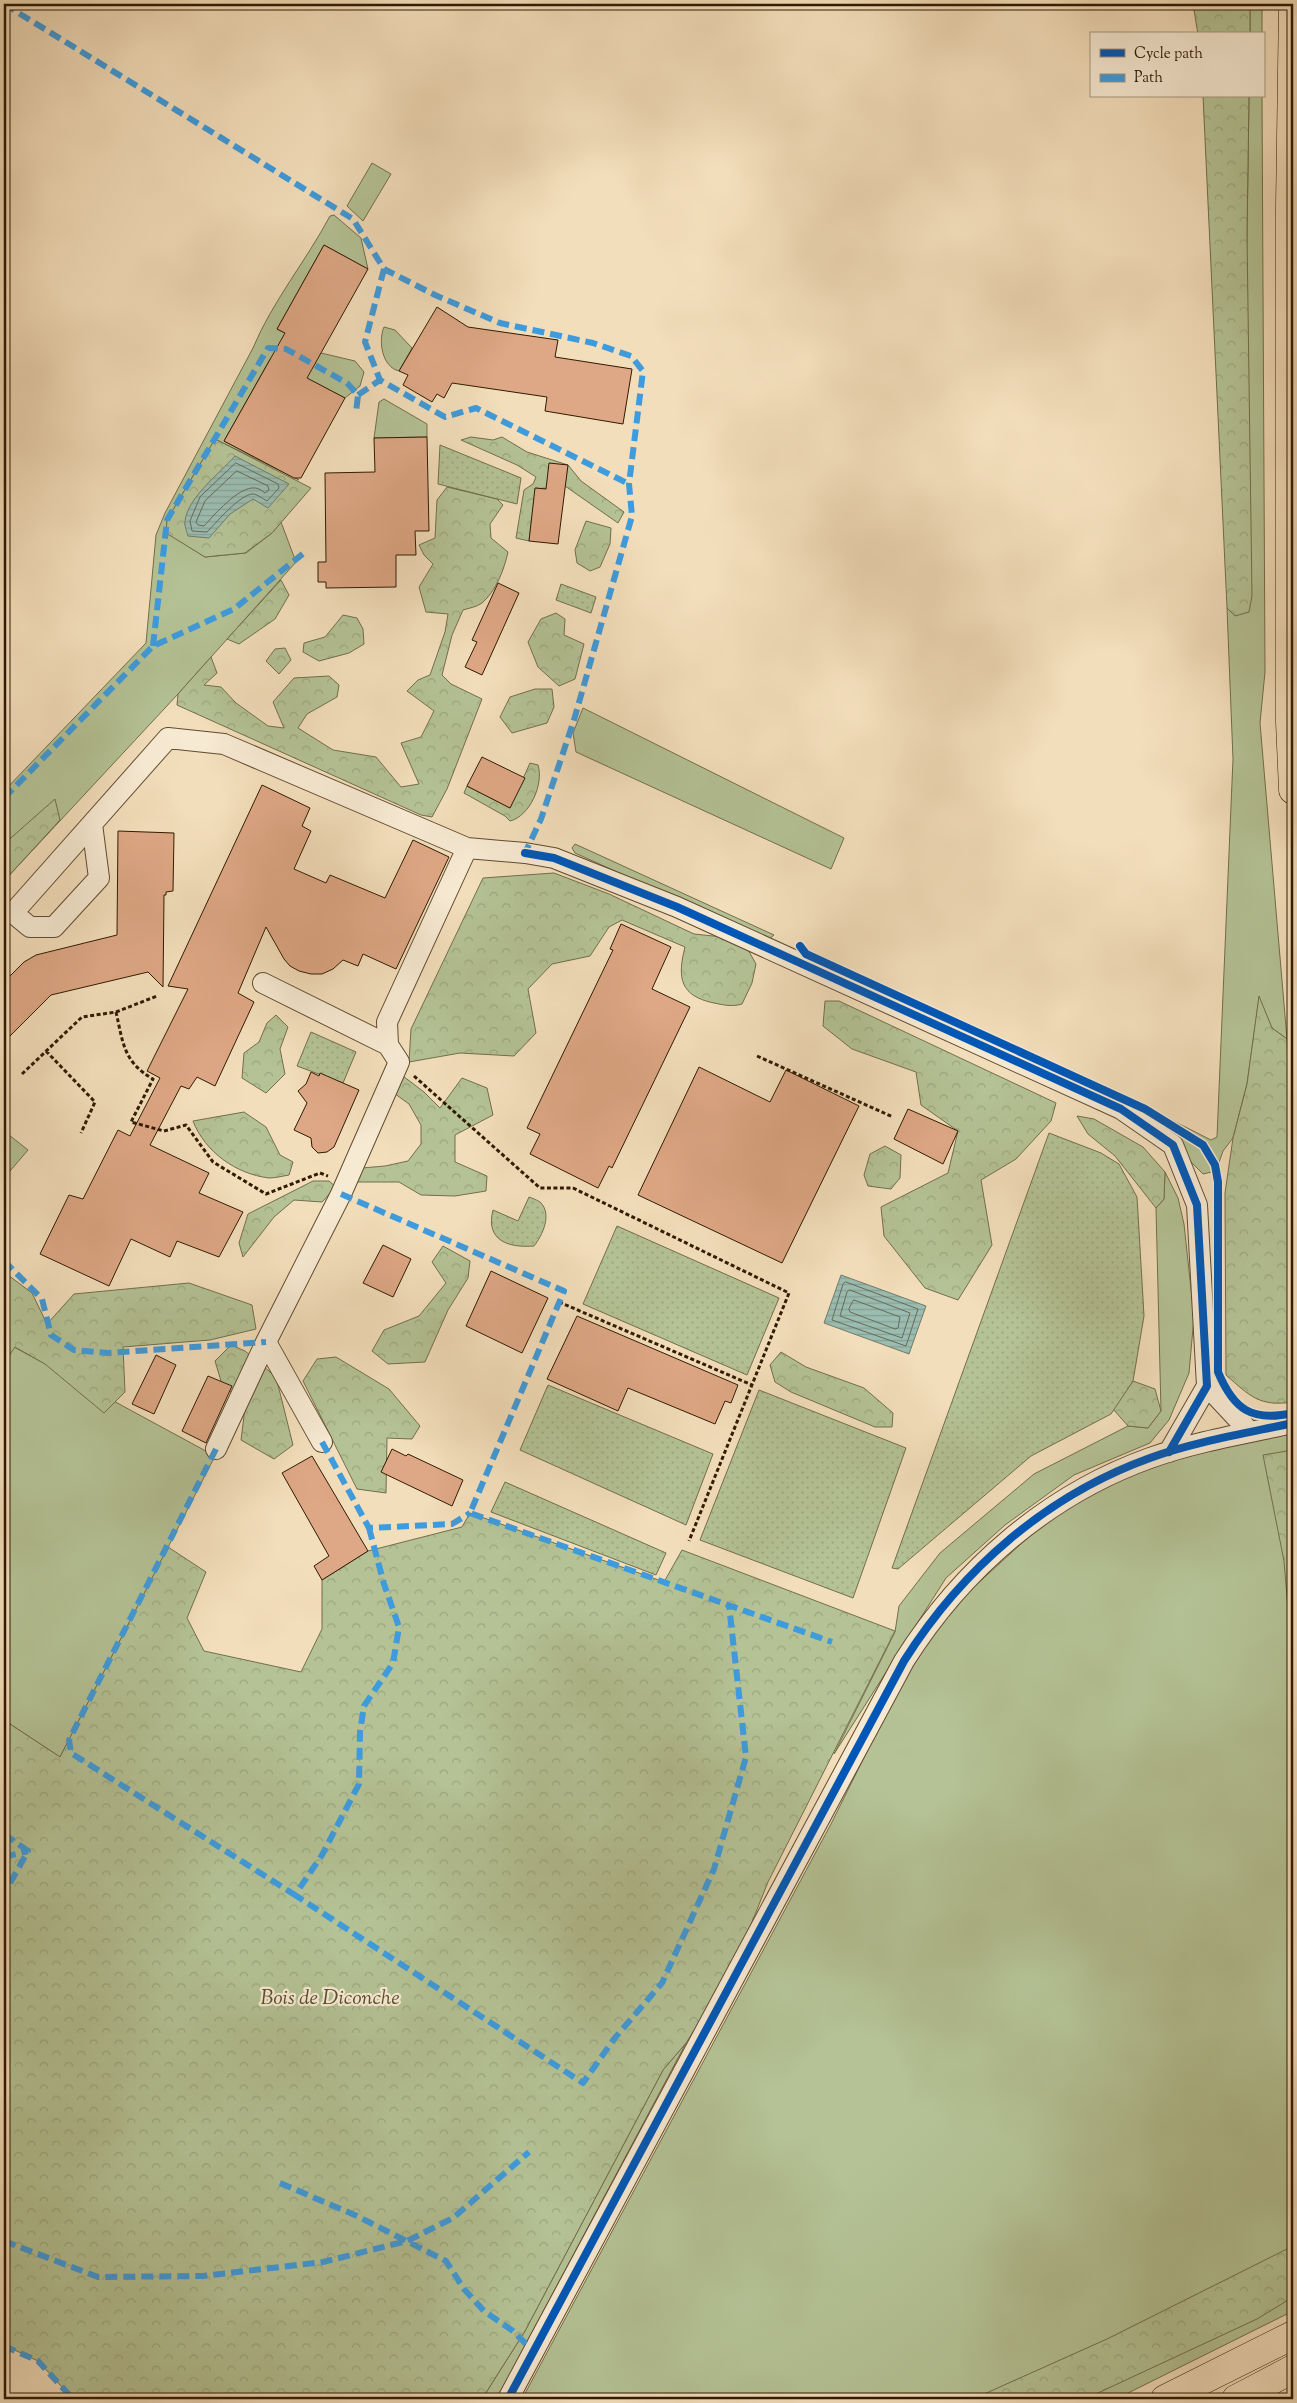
<svg xmlns="http://www.w3.org/2000/svg" width="1297" height="2403" viewBox="0 0 1297 2403" font-family="'Sorts Mill Goudy',serif">
  <style>
    .grass { fill: #b4c295; stroke: #726e4b }
    .forest { fill: url(#forest-crowns); stroke: #726e4b }
    .garden { fill: url(#garden-dots); stroke: #726e4b }
    .water { fill: url(#water-rules); stroke: #707b6a }
    .lines { fill: none; stroke-linecap: round; stroke-linejoin: round }
    .shore { stroke: #666b58; stroke-width: 1 }
    .building { fill: #dea785; stroke: #301a01 }
    .minor-casing { stroke: #614b30; stroke-width: 22 }
    .highway-casing { stroke: #301a01; stroke-width: 29 }
    .path { stroke: #301a01; stroke-width: 3; stroke-dasharray: 4 2.5; stroke-linecap: butt }
    .minor { stroke: #f7ead3; stroke-width: 20 }
    .highway { stroke: #f3debb; stroke-width: 28 }
    .quiet { stroke: #3e9bdd; stroke-width: 6; stroke-dasharray: 12 6; stroke-linecap: butt }
    .cycleway-casing { stroke: #f7ead3; stroke-width: 11 }
    .cycleway { stroke: #0057b8; stroke-width: 8 }
    .labels { text-anchor: middle; dominant-baseline: central; stroke-width: 4.5; stroke-linejoin: round; paint-order: stroke }
    .park-label { font-size: 21px; font-style: italic; fill: #584c2d; stroke: #f7ead3 }
  </style>
  <defs>
    <pattern id="forest-crowns" width="20" height="18" patternUnits="userSpaceOnUse" patternTransform="scale(1.25)"><rect width="20" height="18" fill="#b4c295"/><path d="M2 6a3 3 0 1 1 6 0M12 15a3 3 0 1 1 6 0" fill="none" stroke="#9ba67f"/></pattern>
    <pattern id="garden-dots" width="8" height="8" patternUnits="userSpaceOnUse" patternTransform="scale(1.25)"><rect width="8" height="8" fill="#b4c295"/><path d="M2 2h.1M6 6h.1" fill="none" stroke="#9ba67f" stroke-width="1.8" stroke-linecap="round"/></pattern>
    <pattern id="water-rules" width="6" height="5" patternUnits="userSpaceOnUse" patternTransform="scale(1.25)"><rect width="6" height="5" fill="#9bbcb0"/><path d="M0 2.5h6" fill="none" stroke="#86a196"/></pattern>
  </defs>
  <rect width="100%" height="100%" fill="#f3debb"/>
  <filter id="stains"><feTurbulence type="fractalNoise" baseFrequency=".004" numOctaves="4"/><feColorMatrix values="0 0 0 0 .2 0 0 0 0 .09 0 0 0 0 .02 0 0 0 .5 -.17"/></filter>
  <radialGradient id="worn" r=".72"><stop offset=".6" stop-color="#630" stop-opacity="0"/><stop offset="1" stop-color="#630" stop-opacity=".3"/></radialGradient>
  <path class="grass" d="M1250,4H1262V34H1250Z
    M1249,96H1262L1265,672L1260,723L1287,1039L1272,1028L1259,998L1247,1084L1233,1138L1223,1151L1216,1171L1203,1174L1160,1131L796,956L800,946L1150,1109L1211,1140L1217,1137L1233,759L1227,608L1235,616L1247,235Z
    M372,163L391,174L363,221L347,206Z
    M334,215L361,238L368,269L324,245L277,329L321,353L355,361L364,372L360,386L345,398L270,359L224,441L299,480L215,439L167,520L166,532L205,557L246,553L272,533L281,522L296,562L178,694L4,881V791L146,643L156,535L165,513L253,348C272,302 306,261 330,216Z
    M384,327L395,330L412,348L399,371C382,367 378,341 384,327Z
    M384,399L427,424V437L374,438L379,402Z
    M583,708L844,838L831,869L576,752L573,733Z
    M575,844L774,935L768,940L575,853L572,848Z
    M4,1131L28,1150L4,1178Z
    M1165,1172L1178,1198L1184,1224L1194,1317L1189,1373L1169,1420L1150,1443L1074,1475L1005,1525L946,1578L834,1754L895,1632L899,1606L940,1553L1034,1474L1128,1426L1148,1428L1161,1411L1156,1208L1164,1199Z
    M14,1347L215,1456L60,1757L4,1720V1363Z
    M1293,1433V2311L1116,2399H522L831,1824L900,1685L942,1616L1056,1512L1146,1467L1238,1444Z
    M686,2043L503,2387L496,2399H482L525,2331L663,2070Z"/>
  <path class="forest" d="M1193,4H1250V34H1198Z
    M1203,96H1249L1247,235L1252,596L1249,612L1235,616L1227,608Z
    M471,437L493,440L502,437L527,452L568,465L581,481L624,512L618,523L565,486L546,489L536,488L529,541L516,538L524,490L533,484L536,477L517,465L461,440Z
    M215,439L311,488L272,533L245,553L205,557L166,533L167,520Z
    M447,487L497,499L503,505L490,524L491,538L508,552C504,570 496,591 482,603C477,607 469,608 463,610L452,635L442,675L451,684L482,699L447,789L432,817L421,815L177,705L178,694L211,657L217,673L204,685L221,687L236,703L268,726L284,728L273,702L294,678L329,676L339,685L337,697L307,714L298,728L333,750L376,757L401,787L419,784L401,743L421,737L434,711L407,691L418,680L430,675L445,632L448,614L426,612L419,587L433,564L424,555L419,545L435,538L437,500Z
    M586,521L611,528L610,544L600,567L590,571L577,563L575,550Z
    M281,580L289,595L275,619L239,644L227,639Z
    M556,613L565,619L564,635L584,644L575,679L559,686L538,667L528,642L541,619Z
    M343,615L357,618L363,629L364,644L349,653L319,661L303,652L304,643L325,637Z
    M285,648L291,660L279,674L266,661L275,649Z
    M535,689H552L554,707L547,723L512,733L500,717L510,697Z
    M530,763L538,765C544,784 530,816 510,821L505,816L464,793L467,786L510,808Z
    M55,799L60,820L4,881V844Z
    M554,873L609,894L694,934L732,938L747,948L756,964L752,983L742,1004C732,1007 724,1005 714,1003C680,996 677,978 685,947L622,920L609,927L590,956L552,964L528,989L536,1033L514,1056L460,1053L409,1062L411,1029L483,878Z
    M1259,996L1272,1028L1287,1039L1293,1189V1402C1259,1407 1250,1396 1226,1375L1225,1193L1233,1138L1247,1084Z
    M825,1001H839L1056,1103L1051,1121L1016,1159L981,1180L992,1245L958,1300L925,1288L884,1236L881,1207L948,1173L958,1131L921,1105L916,1072L852,1049L823,1026Z
    M276,1015L288,1027L280,1049L285,1074L266,1093L242,1078L244,1053L259,1042L267,1023Z
    M395,1070L424,1092L440,1108L462,1078L487,1088L493,1115L455,1135V1162L487,1176L486,1191L455,1196L421,1195L399,1182H346L362,1168L385,1166L408,1161L421,1144V1125L409,1104L387,1088Z
    M244,1112L266,1127L280,1155L293,1162L289,1175C283,1176 275,1178 269,1178C236,1174 205,1152 193,1121Z
    M1077,1116L1094,1119L1143,1147L1165,1172L1164,1199L1156,1208L1115,1156L1088,1134Z
    M885,1146L901,1155L900,1178L891,1189L868,1186L864,1175L870,1154Z
    M313,1181H329L336,1187L322,1202L294,1200L274,1217L243,1257L239,1243L248,1214Z
    M443,1246L470,1261L468,1278L448,1310L425,1362L388,1364L372,1351L384,1330L419,1316L446,1283L432,1262Z
    M4,1272L32,1293L47,1324L74,1294L189,1283L252,1305L256,1329L210,1340L123,1347L125,1392L104,1413L45,1364L15,1347L4,1363Z
    M231,1345L245,1351L276,1377L293,1445L274,1459L241,1440L245,1408L221,1381L215,1361Z
    M781,1352L806,1367L864,1388L893,1413L892,1427H875L791,1392L775,1382L770,1365Z
    M336,1357L389,1389L420,1426L412,1439L387,1438L386,1493L357,1489L303,1381L317,1359Z
    M1133,1381L1155,1389L1161,1411L1148,1428L1128,1426L1113,1409Z
    M1293,1450V1669L1284,1561L1263,1455Z
    M470,1513L664,1582L682,1550L895,1631L768,1882L733,1970L686,2043L663,2070L525,2331L482,2399H73L38,2361L4,2345V1720L60,1757L168,1547L206,1572L187,1618L204,1651L301,1672L322,1629V1580L368,1551L462,1527Z
    M1293,2246V2297L1257,2319L1085,2399H973L1107,2339Z"/>
  <path class="garden" d="M440,445L521,478L517,504L438,484Z
    M561,584L596,597L591,613L556,600Z
    M311,1032L356,1052L343,1083L297,1066Z
    M1049,1133L1101,1153L1119,1164L1137,1197L1144,1316L1133,1381L1111,1414L1031,1456L898,1569L892,1568Z
    M529,1197C532,1198 537,1200 540,1202C553,1214 542,1236 534,1246C509,1248 485,1241 493,1210L518,1221Z
    M617,1226L779,1298L747,1375L583,1304Z
    M548,1385L713,1454L686,1525L520,1450Z
    M759,1390L906,1448L853,1598L700,1540Z
    M505,1482L666,1553L656,1575L491,1512Z"/>
  <path class="water" d="M235,456L289,484L268,508L253,499L230,514L209,538L188,536C187,532 184,525 185,521C188,497 219,474 235,456Z
    M841,1275L926,1306L909,1354L824,1323Z"/>
  <g class="lines">
    <path class="shore" d="M236,463L278,484L279,488L267,501C263,499 257,494 253,494C240,494 216,523 207,532L192,531L190,521L200,497Z
      M237,471L268,486L269,490L265,493C262,491 259,488 255,488C239,486 214,515 204,526L198,525L196,522L205,501Z
      M846,1282L918,1309L906,1346L832,1320L843,1284Z
      M850,1290L910,1313L902,1338L840,1316L847,1292Z
      M854,1300L900,1317L898,1328L895,1329L850,1312L849,1309Z"/>
  </g>
  <path class="building" d="M324,245L368,269L307,378L345,398L301,478H294L224,441L285,333L277,329Z
    M437,307L468,327L558,340L555,357L632,369L623,424L545,411L547,397L452,383L444,398L437,394L432,402L403,385L408,375L399,371Z
    M427,437L429,531H415L416,555H396V587L326,588V582H318V562H326L325,473L375,472L374,438Z
    M549,463L568,465L558,544L529,541L535,488L546,489Z
    M498,583L519,593L482,675L465,667L477,642L472,640Z
    M482,757L525,778L510,808L467,786Z
    M262,785L310,808L302,826L311,831L294,869L326,883L330,875L385,898L413,840L449,857L396,969L363,954L358,966L343,960L333,969L322,974H311L299,971L290,966L284,959L266,927L238,993L254,1002L215,1086L197,1077L189,1089L181,1086L150,1145L209,1173L199,1193L243,1212L219,1257L177,1241L170,1257L131,1239L109,1286L40,1254L69,1195L83,1199L118,1130L130,1136L160,1078L147,1071L188,989L168,986Z
    M118,831L174,833L173,891L166,892V895H164L163,987L148,972L51,995L4,1042V982L24,962L36,955L117,935Z
    M621,924L671,947L652,989L690,1007L612,1168L609,1166L598,1188L530,1154L540,1134L527,1128L613,950L610,949Z
    M699,1067L770,1102L786,1070L859,1106L782,1263L638,1195Z
    M311,1072L319,1076L320,1073L359,1090L334,1147L327,1152L318,1153L312,1147L311,1138L294,1130L307,1103L298,1091L306,1084Z
    M908,1109L958,1131L943,1164L894,1139Z
    M383,1245L411,1259L393,1297L363,1283Z
    M491,1271L548,1298L522,1353L466,1326Z
    M577,1316L738,1385L731,1403L725,1401L715,1424L628,1388L618,1411L547,1379Z
    M156,1355L176,1365L154,1414L132,1404Z
    M208,1376L232,1386L206,1443L182,1431Z
    M392,1449L406,1456L408,1454L463,1480L452,1506L381,1472Z
    M312,1456L368,1551L322,1580L314,1566L329,1556L282,1473Z"/>
  <g class="lines">
    <g class="minor-casing">
      <path id="minor" d="M92,824L99,878L54,927H30L13,913L168,738L224,744L467,848
        M263,983L388,1045L387,1022L467,848L525,853L554,858L677,907L1121,1109L1173,1145L1197,1205L1207,1386L1169,1452
        M1207,1386L1250,1432
        M322,1442L266,1342L341,1194L399,1062L388,1045
        M216,1449L266,1342
        M508,2399L904,1661C962,1569 1047,1495 1150,1458C1194,1442 1247,1433 1293,1423"/>
    </g>
    <g class="highway-casing">
      <path id="highway" d="M1293,4L1290,206V722L1293,790
        M1165,2399L1293,2335
        M1236,2399L1293,2369"/>
    </g>
    <path class="path" d="M116,1012L157,996
      M46,1051L95,1102L81,1133
      M757,1056L893,1117
      M22,1074L82,1017L116,1012C123,1042 123,1062 153,1079L131,1122L164,1131L186,1125L213,1162L266,1194L320,1173L328,1176
      M414,1076L540,1188H573L789,1293L689,1541
      M559,1302L752,1385"/>
    <use href="#minor" class="minor"/>
    <use href="#highway" class="highway"/>
    <path class="quiet" d="M4,4L353,219L384,269L435,295L500,323L593,343L631,356L643,371L629,484L632,516L574,720L541,819L525,853
      M384,269L365,342L380,380L445,417L476,408L629,484
      M358,395L380,380
      M153,646L167,520L268,348L286,349L347,383L358,395L356,413
      M4,798L153,646L234,609L304,553
      M341,1194L564,1291L470,1513L832,1642
      M4,1261L42,1299L51,1335L74,1350L107,1353L266,1342
      M322,1442L369,1528L452,1524L470,1513
      M216,1449L69,1740L71,1753L295,1895
      M369,1528L384,1584L399,1627L393,1663L364,1706L360,1732L359,1784L322,1855L295,1895L583,2083L614,2039L662,1983L714,1869L746,1757L729,1605
      M4,1834L28,1851L4,1894
      M4,1857L28,1851
      M280,2183L357,2216L446,2261L464,2289L484,2311L513,2331L532,2350
      M4,2241L98,2277L203,2276L323,2262L407,2241L453,2218L529,2152
      M4,2346L38,2361L73,2399"/>
    <g class="cycleway-casing">
      <path id="cycleway" d="M525,853L554,858L677,907L1121,1109L1173,1145L1197,1205L1207,1386L1169,1452
        M800,946L806,954L1145,1109L1203,1145L1215,1165L1218,1182V1372C1234,1410 1252,1422 1293,1413
        M508,2399L904,1661C962,1569 1047,1495 1150,1458C1194,1442 1247,1433 1293,1423"/>
    </g>
    <use href="#cycleway" class="cycleway"/>
  </g>
  <g class="labels">
    <g class="park-label">
      <text x="330" y="1999">Bois de Diconche</text>
    </g>
  </g>
  <rect width="1297" height="2403" fill="none" stroke="#f3debb" stroke-width="20"/>
  <rect x="5" y="5" width="1287" height="2393" fill="none" stroke="#301a01" stroke-width="2.5"/>
  <rect x="10" y="10" width="1277" height="2383" fill="none" stroke="#301a01"/>
  <rect x="1090" y="32" width="175" height="65" fill="#f7ead3" stroke="#a7977f"/>
  <rect x="1100" y="49" width="25" height="8" fill="#0057b8" stroke="#a7977f"/>
  <text x="1134" y="58" font-size="15" fill="#301a01">Cycle path</text>
  <rect x="1100" y="74" width="25" height="8" fill="#3e9bdd" stroke="#a7977f"/>
  <text x="1134" y="82" font-size="15" fill="#301a01">Path</text>
  <rect width="100%" height="100%" filter="url(#stains)"/>
  <rect width="100%" height="100%" fill="url(#worn)"/>
</svg>
